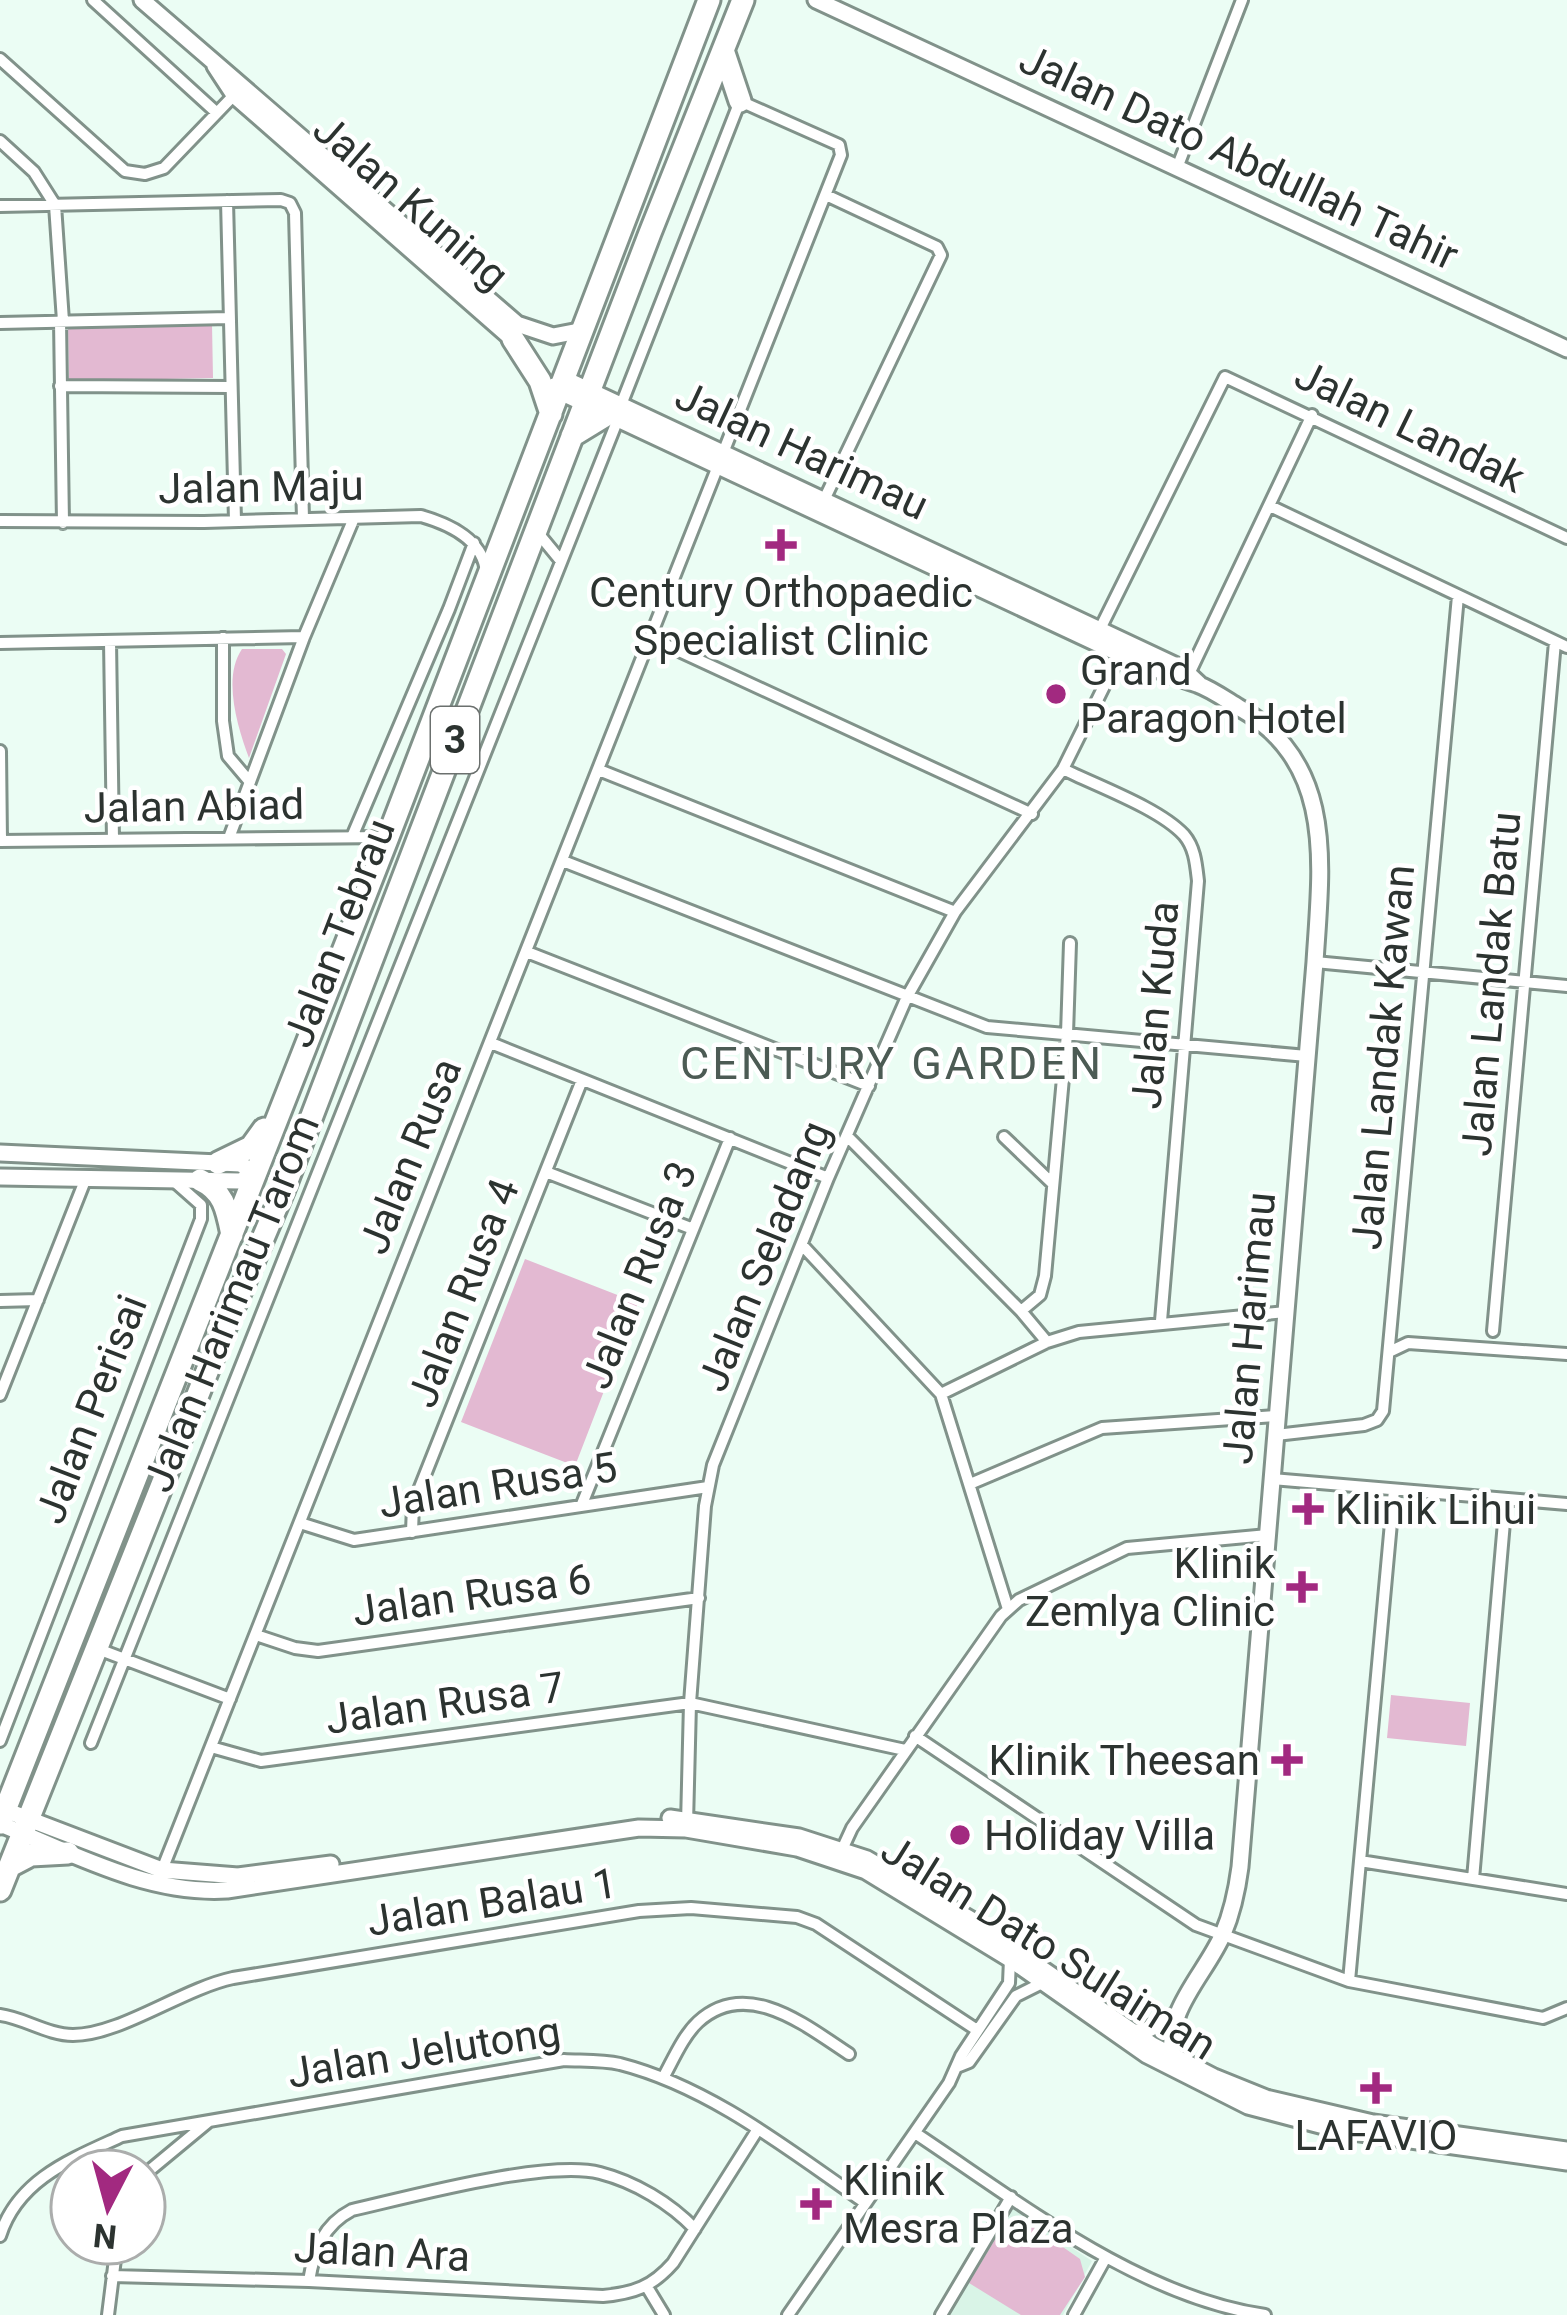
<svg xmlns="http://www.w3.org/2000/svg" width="1567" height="2315" viewBox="0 0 1567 2315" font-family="Roboto,sans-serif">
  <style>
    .built { fill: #d9f4e7 }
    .green { fill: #e3b9d2 }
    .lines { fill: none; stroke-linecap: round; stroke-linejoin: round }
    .street-casing { stroke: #81928a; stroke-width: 16 }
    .secondary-casing { stroke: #81928a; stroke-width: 21 }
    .highway-casing { stroke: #81928a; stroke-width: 27 }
    .street { stroke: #fff; stroke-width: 10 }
    .secondary { stroke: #fff; stroke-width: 15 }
    .highway { stroke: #fff; stroke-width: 21 }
    .poi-dot { fill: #a22980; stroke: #fff; stroke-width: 4.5 }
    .labels { text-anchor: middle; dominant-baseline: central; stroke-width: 9; stroke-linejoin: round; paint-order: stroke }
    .shield { fill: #fff; stroke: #6b706e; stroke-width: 3 }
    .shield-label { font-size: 39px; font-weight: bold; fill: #2c3330 }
    .street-label { font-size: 42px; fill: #2c3330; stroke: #fff }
    .poi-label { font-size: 42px; fill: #2c3330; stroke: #fff; text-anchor: start }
    .neighbourhood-label { font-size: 45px; letter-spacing: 3px; fill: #4c5b54; stroke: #fff }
  </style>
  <rect width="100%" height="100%" fill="#ebfdf4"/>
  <path class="built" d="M1010,2207L1092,2261L1063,2315H948Z"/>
  <path class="green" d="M212,324L213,378L69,381L68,326Z
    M242,649H282L286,654L249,758C238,728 222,678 242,649Z
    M525,1259L638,1303L575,1466L461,1422Z
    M1391,1695L1470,1703L1466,1746L1387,1738Z
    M1020,2217L1080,2259L1085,2277L1060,2315H1021L969,2283L1006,2221Z"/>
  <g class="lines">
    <g class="street-casing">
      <path id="street" d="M93,0L217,113
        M0,59L125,171L145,174L164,168L238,91
        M0,141L34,172L55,205L63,321
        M1177,168L1242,0
        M227,201L235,521
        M0,206L281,200L290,203L295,213L303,519
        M60,321L63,523
        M0,323L229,318
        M60,386L230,387
        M621,405L740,101L839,145L841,155L723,453
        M824,500L941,255L937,247L826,195
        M1270,506L1567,647
        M0,521L204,522L421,516C449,524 483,540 486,572
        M538,533L561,561
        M1100,629L1225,377L1567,538
        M223,638V721L228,756L250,782
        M651,638L1032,814
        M110,641L113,840
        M0,643L304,637
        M1187,678L1312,415
        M0,751L1,841
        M1063,769C1097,786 1159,808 1184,835C1195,848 1196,864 1198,881L1161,1321
        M599,770L955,912
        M352,837L449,609L474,543
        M229,838L304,637L354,518
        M0,841L387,837
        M563,861L987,1027L1307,1056
        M527,952L869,1086
        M1315,962L1567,986
        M491,1043L828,1178
        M847,1136L1021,1311L1047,1342
        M1004,1137L1052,1183
        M546,1172L693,1229
        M802,1245L941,1394L1008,1609
        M0,1301L38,1300
        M1021,1311L1040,1295L1045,1276L1067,1034L1070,943
        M1493,1331L1555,642
        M1389,1352L1408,1343L1567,1354
        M941,1394L1047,1342L1079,1332L1286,1312
        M0,1395L86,1178
        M1276,1435L1364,1425L1377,1420L1383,1411L1458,596
        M1272,1479L1567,1504
        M970,1484L1102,1428L1277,1416
        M582,1504L730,1138
        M300,1523L354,1540L708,1487
        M412,1532L413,1505L582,1080
        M256,1635L295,1648L318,1651L699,1598
        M98,1649L230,1699
        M915,1736L1196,1925L1349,1981L1543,2018L1567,2008
        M0,1741L201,1219V1205L175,1182
        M91,1743L618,419
        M211,1747L261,1761L690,1703L905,1750
        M687,1824L690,1703L705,1506L713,1465L828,1178L907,997L955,912L1063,769L1122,650
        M840,1854L852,1828L1001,1616L1019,1600L1127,1548L1268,1535
        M1360,1861L1567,1894
        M162,1870L718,466
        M1473,1879L1506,1499
        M1349,1981L1394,1490
        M0,2015C24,2018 48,2035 73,2035C120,2035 182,1989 233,1978L639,1911L691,1908L797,1917L816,1924L977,2030
        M959,2066L969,2062L1016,1996L1042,1983
        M663,2078C673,2060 683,2036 698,2022C747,1977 806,2026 849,2054
        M915,2133C1019,2202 1139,2297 1265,2315
        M85,2154L98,2155L125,2171
        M144,2175L208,2122
        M0,2236C18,2179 72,2159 122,2136L564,2060C582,2061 602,2060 620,2064C710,2087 789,2150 864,2202
        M112,2276L309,2281L603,2296C634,2293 652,2287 673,2263L758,2129
        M309,2281C314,2250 323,2225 352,2210C409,2197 548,2159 600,2173C635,2182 670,2203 695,2229
        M647,2287L664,2315
        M108,2315L117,2243
        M788,2315L949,2083L961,2056L1009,1983L1010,1959
        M941,2315L1011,2197
        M1074,2315L1105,2259"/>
    </g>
    <g class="secondary-casing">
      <path id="secondary" d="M142,0L517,324L553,336L584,330
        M816,0L1567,349
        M215,66L234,95L519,345
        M565,379L1183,669L1199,684
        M554,386L560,392L1120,654C1146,665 1171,676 1197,684C1211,689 1225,699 1238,707C1337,763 1321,865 1315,962L1240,1867C1237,1890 1232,1913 1223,1934C1205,1975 1164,2010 1173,2058
        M0,1153L241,1164L255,1175
        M0,1177L240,1181L255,1175
        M5,1810L162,1870L238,1876L331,1864
        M670,1818L799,1837L867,1859L970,1919L1152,2045L1214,2077L1266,2098L1373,2123L1567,2150
        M0,1824C72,1853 147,1895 227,1890L639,1828L686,1829L797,1848L866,1871L1010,1959L1147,2055L1248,2106L1339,2130L1567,2162
        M1132,2032H1143L1176,2015"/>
    </g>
    <g class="highway-casing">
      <path id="highway" d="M723,50L740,101
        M513,339L540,381L551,414
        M572,436L608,414
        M218,1163L251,1147L264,1129
        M200,1180C224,1191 227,1210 232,1235
        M0,1823L388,837L709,0
        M10,1866L31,1855L68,1853
        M0,1890L221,1337L284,1189L650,233L743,0"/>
    </g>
    <use href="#street" class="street"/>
    <use href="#secondary" class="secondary"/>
    <use href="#highway" class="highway"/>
  </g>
  <g class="poi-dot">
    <path d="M775 527h12v12h12v12h-12v12h-12v-12h-12v-12h12z"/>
    <circle cx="1056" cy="694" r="12"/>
    <path d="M1302 1491h12v12h12v12h-12v12h-12v-12h-12v-12h12z"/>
    <path d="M1296 1569h12v12h12v12h-12v12h-12v-12h-12v-12h12z"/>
    <path d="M1281 1742h12v12h12v12h-12v12h-12v-12h-12v-12h12z"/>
    <circle cx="960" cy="1835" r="12"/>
    <path d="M1370 2070h12v12h12v12h-12v12h-12v-12h-12v-12h12z"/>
    <path d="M810 2186h12v12h12v12h-12v12h-12v-12h-12v-12h12z"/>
  </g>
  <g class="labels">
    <rect class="shield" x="431" y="707" width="48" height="66" rx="9"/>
    <g class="shield-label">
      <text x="455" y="740">3</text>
    </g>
    <g class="street-label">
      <text transform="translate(1239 157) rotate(25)">Jalan Dato Abdullah Tahir</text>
      <text transform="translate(411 202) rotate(41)">Jalan Kuning</text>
      <text transform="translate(1410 426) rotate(26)">Jalan Landak</text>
      <text transform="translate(802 450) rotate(25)">Jalan Harimau</text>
      <text transform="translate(261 487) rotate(-1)">Jalan Maju</text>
      <text transform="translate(194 806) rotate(-1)">Jalan Abiad</text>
      <text transform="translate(339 933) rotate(-69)">Jalan Tebrau</text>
      <text transform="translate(1491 984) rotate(-85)">Jalan Landak Batu</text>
      <text transform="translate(1155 1005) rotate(-85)">Jalan Kuda</text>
      <text transform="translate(1383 1057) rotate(-85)">Jalan Landak Kawan</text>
      <text transform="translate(410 1156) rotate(-68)">Jalan Rusa</text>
      <text transform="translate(764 1256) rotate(-68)">Jalan Seladang</text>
      <text transform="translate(639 1275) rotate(-68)">Jalan Rusa 3</text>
      <text transform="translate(463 1293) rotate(-69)">Jalan Rusa 4</text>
      <text transform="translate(231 1303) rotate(-68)">Jalan Harimau Tarom</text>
      <text transform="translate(1249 1328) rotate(-85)">Jalan Harimau</text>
      <text transform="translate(91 1409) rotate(-69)">Jalan Perisai</text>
      <text transform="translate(498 1485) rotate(-9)">Jalan Rusa 5</text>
      <text transform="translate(472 1595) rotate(-8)">Jalan Rusa 6</text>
      <text transform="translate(445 1703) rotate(-8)">Jalan Rusa 7</text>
      <text transform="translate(492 1902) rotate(-9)">Jalan Balau 1</text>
      <text transform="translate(1049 1947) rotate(32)">Jalan Dato Sulaiman</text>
      <text transform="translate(424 2052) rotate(-9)">Jalan Jelutong</text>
      <text transform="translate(382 2252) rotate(3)">Jalan Ara</text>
    </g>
    <g class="poi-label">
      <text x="781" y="592" text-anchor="middle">Century Orthopaedic<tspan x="781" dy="48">Specialist Clinic</tspan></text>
      <text x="1080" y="670">Grand<tspan x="1080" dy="48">Paragon Hotel</tspan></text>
      <text x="1335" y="1509">Klinik Lihui</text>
      <text x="1275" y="1563" text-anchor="end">Klinik<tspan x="1275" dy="48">Zemlya Clinic</tspan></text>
      <text x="1260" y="1760" text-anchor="end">Klinik Theesan</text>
      <text x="984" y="1835">Holiday Villa</text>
      <text x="1376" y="2135" text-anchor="middle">LAFAVIO</text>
      <text x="843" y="2180">Klinik<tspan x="843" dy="48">Mesra Plaza</tspan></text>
    </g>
    <g class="neighbourhood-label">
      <text x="892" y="1063">CENTURY GARDEN</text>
    </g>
  </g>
  <g transform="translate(108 2207) rotate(186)"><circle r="57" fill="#ffffff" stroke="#abadac" stroke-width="3"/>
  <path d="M0-9L21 45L0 30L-21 45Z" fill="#a22980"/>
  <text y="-18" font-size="33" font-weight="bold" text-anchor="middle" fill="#2c3330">N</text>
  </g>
</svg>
